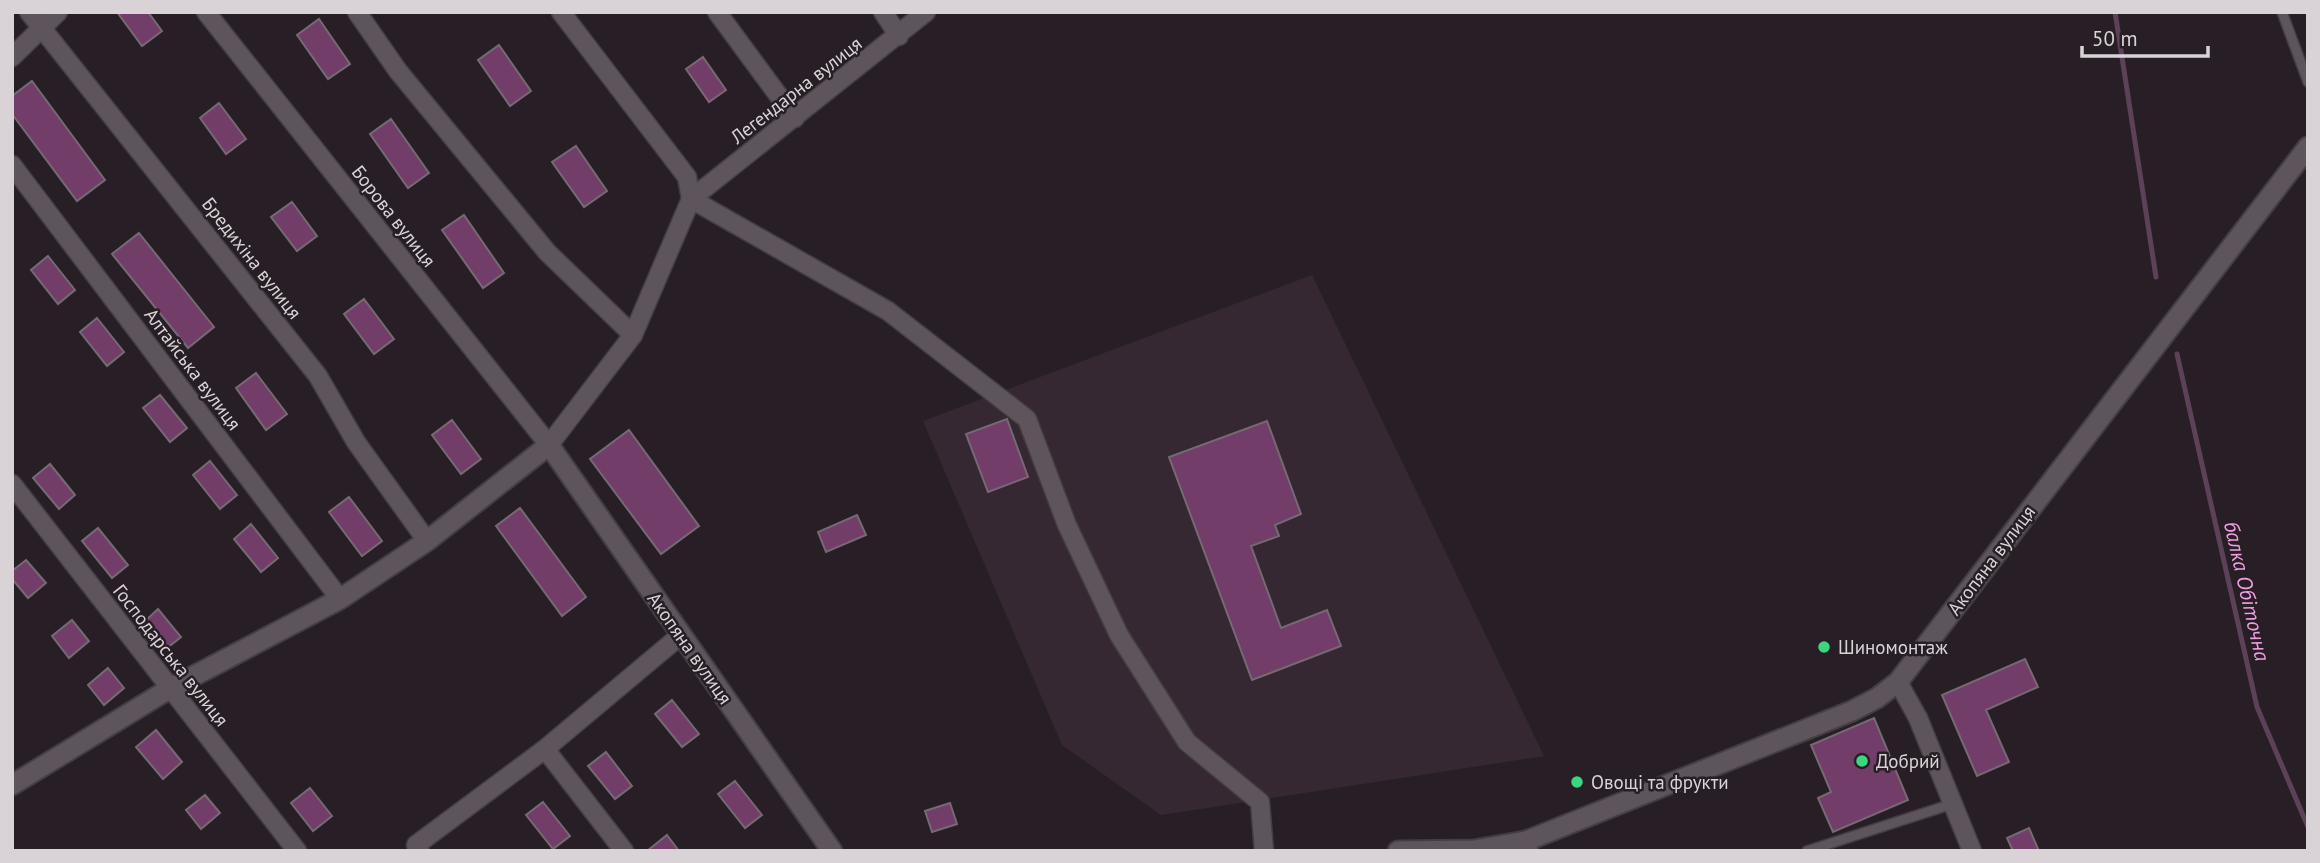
<svg xmlns="http://www.w3.org/2000/svg" width="2320" height="863" viewBox="0 0 2320 863" font-family="'PT Sans',sans-serif">
  <style>
    .built { fill: #352833 }
    .lines { fill: none; stroke-linecap: round; stroke-linejoin: round }
    .stream { stroke: #5c4158; stroke-width: 5 }
    .building { fill: #733d6a; stroke: #756a72; stroke-width: 2 }
    .service-casing { stroke: #443e43; stroke-width: 12 }
    .minor-casing { stroke: #443e43; stroke-width: 21 }
    .tertiary-casing { stroke: #443e43; stroke-width: 23 }
    .secondary-casing { stroke: #443e43; stroke-width: 23 }
    .service { stroke: #5e555c; stroke-width: 9 }
    .minor { stroke: #5e555c; stroke-width: 18 }
    .tertiary { stroke: #5e555c; stroke-width: 19 }
    .secondary { stroke: #5e555c; stroke-width: 19 }
    .poi-dot { fill: #3bd77e; stroke: #281f26; stroke-width: 2.5 }
    .labels { text-anchor: middle; dominant-baseline: central; stroke-width: 5; stroke-linejoin: round; paint-order: stroke }
    .street-label { font-size: 19px; fill: #d9d3d7; stroke: #281f26 }
    .poi-label { font-size: 19px; fill: #d9d3d7; stroke: #281f26; text-anchor: start }
    .water-label { font-size: 21px; font-style: italic; fill: #ef9ee1; stroke: #281f26 }
  </style>
  <rect width="100%" height="100%" fill="#281f26"/>
  <path class="built" d="M1312,275L1544,756L1161,815L1062,745L923,421Z"/>
  <g class="lines">
    <path class="stream" d="M2115,12L2156,277
      M2177,354L2257,707L2308,827"/>
  </g>
  <path class="building" d="M117,12H148L162,31L142,46Z
    M319,19L350,64L328,79L297,35Z
    M499,45L531,91L510,106L478,60Z
    M703,57L726,90L709,102L686,69Z
    M32,81L105,180L77,201L12,114V96Z
    M219,103L246,139L226,154L200,118Z
    M391,119L429,173L408,188L370,134Z
    M576,146L607,191L584,207L552,162Z
    M292,202L317,236L297,251L271,217Z
    M464,215L504,273L483,288L442,230Z
    M139,233L214,327L188,348L112,254Z
    M48,256L75,290L58,304L31,270Z
    M364,299L394,339L374,354L344,314Z
    M97,318L124,352L107,366L80,332Z
    M256,373L287,414L266,430L236,388Z
    M160,395L187,428L170,442L143,408Z
    M1007,419L1028,477L988,492L966,434Z
    M452,420L481,459L461,474L432,435Z
    M1267,421L1301,514L1275,525L1279,536L1251,546L1281,628L1327,610L1341,646L1252,680L1169,457Z
    M629,430L699,526L661,554L590,459Z
    M210,461L237,495L220,509L193,475Z
    M50,464L75,495L59,509L33,478Z
    M349,497L382,541L362,556L329,512Z
    M520,508L586,597L562,616L496,526Z
    M857,515L866,535L826,552L818,532Z
    M251,524L278,558L261,572L234,539Z
    M98,528L128,565L112,578L82,541Z
    M26,560L46,583L28,598L12,579V571Z
    M158,609L181,637L167,648L145,621Z
    M72,620L89,641L69,658L52,636Z
    M2025,659L2038,687L1986,710L2009,762L1977,776L1942,695Z
    M108,668L124,688L104,705L88,685Z
    M672,700L699,734L682,747L655,714Z
    M1874,718L1908,800L1833,832L1818,798L1831,792L1811,745Z
    M156,730L182,762L163,779L136,747Z
    M606,752L632,786L615,799L588,766Z
    M735,781L762,815L745,828L718,794Z
    M310,788L332,816L313,831L291,803Z
    M205,795L220,813L201,829L186,810Z
    M543,802L570,836L553,849L526,815Z
    M950,803L957,824L932,832L925,811Z
    M2029,828L2039,851H2013L2007,838Z
    M667,835L679,851H647Z"/>
  <g class="lines">
    <g class="service-casing">
      <path id="service" d="M2282,12L2308,82
        M1807,851L1952,804"/>
    </g>
    <g class="minor-casing">
      <path id="minor" d="M29,12L318,376L356,442L427,541
        M206,12L549,445L633,335L691,199
        M357,12L398,71L547,252L633,335
        M561,12L687,177L691,199
        M717,12L795,118
        M883,12L899,36
        M12,57L58,12
        M12,165L340,599
        M691,199L888,311L1027,419L1067,525L1119,635L1187,742L1260,802L1264,851
        M691,199L926,12
        M12,484L297,851
        M1898,682L1918,718L1972,851
        M545,749L624,851
        M420,851L416,845L545,749L681,635"/>
    </g>
    <g class="tertiary-casing">
      <path id="tertiary" d="M1526,841L1852,711L1877,698L1898,682L2308,147"/>
    </g>
    <g class="secondary-casing">
      <path id="secondary" d="M12,785L169,689L340,599L427,541L549,445L832,851
        M1398,851L1474,850L1526,841L1528,851"/>
    </g>
    <use href="#service" class="service"/>
    <use href="#minor" class="minor"/>
    <use href="#tertiary" class="tertiary"/>
    <use href="#secondary" class="secondary"/>
  </g>
  <g class="poi-dot">
    <circle cx="1824" cy="647" r="7"/>
    <circle cx="1862" cy="761" r="7"/>
    <circle cx="1577" cy="782" r="7"/>
  </g>
  <g class="labels">
    <g class="street-label">
      <text transform="translate(796 90) rotate(-38)">Легендарна вулиця</text>
      <text transform="translate(394 216) rotate(52)">Борова вулиця</text>
      <text transform="translate(252 258) rotate(52)">Бредихіна вулиця</text>
      <text transform="translate(193 369) rotate(53)">Алтайська вулиця</text>
      <text transform="translate(1991 560) rotate(-53)">Акопяна вулиця</text>
      <text transform="translate(690 648) rotate(55)">Акопяна вулиця</text>
      <text transform="translate(171 655) rotate(52)">Господарська вулиця</text>
    </g>
    <g class="poi-label">
      <text x="1838" y="647">Шиномонтаж</text>
      <text x="1876" y="761">Добрий</text>
      <text x="1591" y="782">Овощі та фрукти</text>
    </g>
    <g class="water-label">
      <text transform="translate(2247 591) rotate(77)">балка Обіточна</text>
    </g>
  </g>
  <rect width="2320" height="863" fill="none" stroke="#d9d3d7" stroke-width="28"/>
  <path d="M2082 46v10h126v-10" fill="none" stroke="#d9d3d7" stroke-width="3.5"/>
  <text x="2092" y="46" font-size="21" fill="#d9d3d7" stroke="#281f26" stroke-width="5" paint-order="stroke">50 m</text>
</svg>
